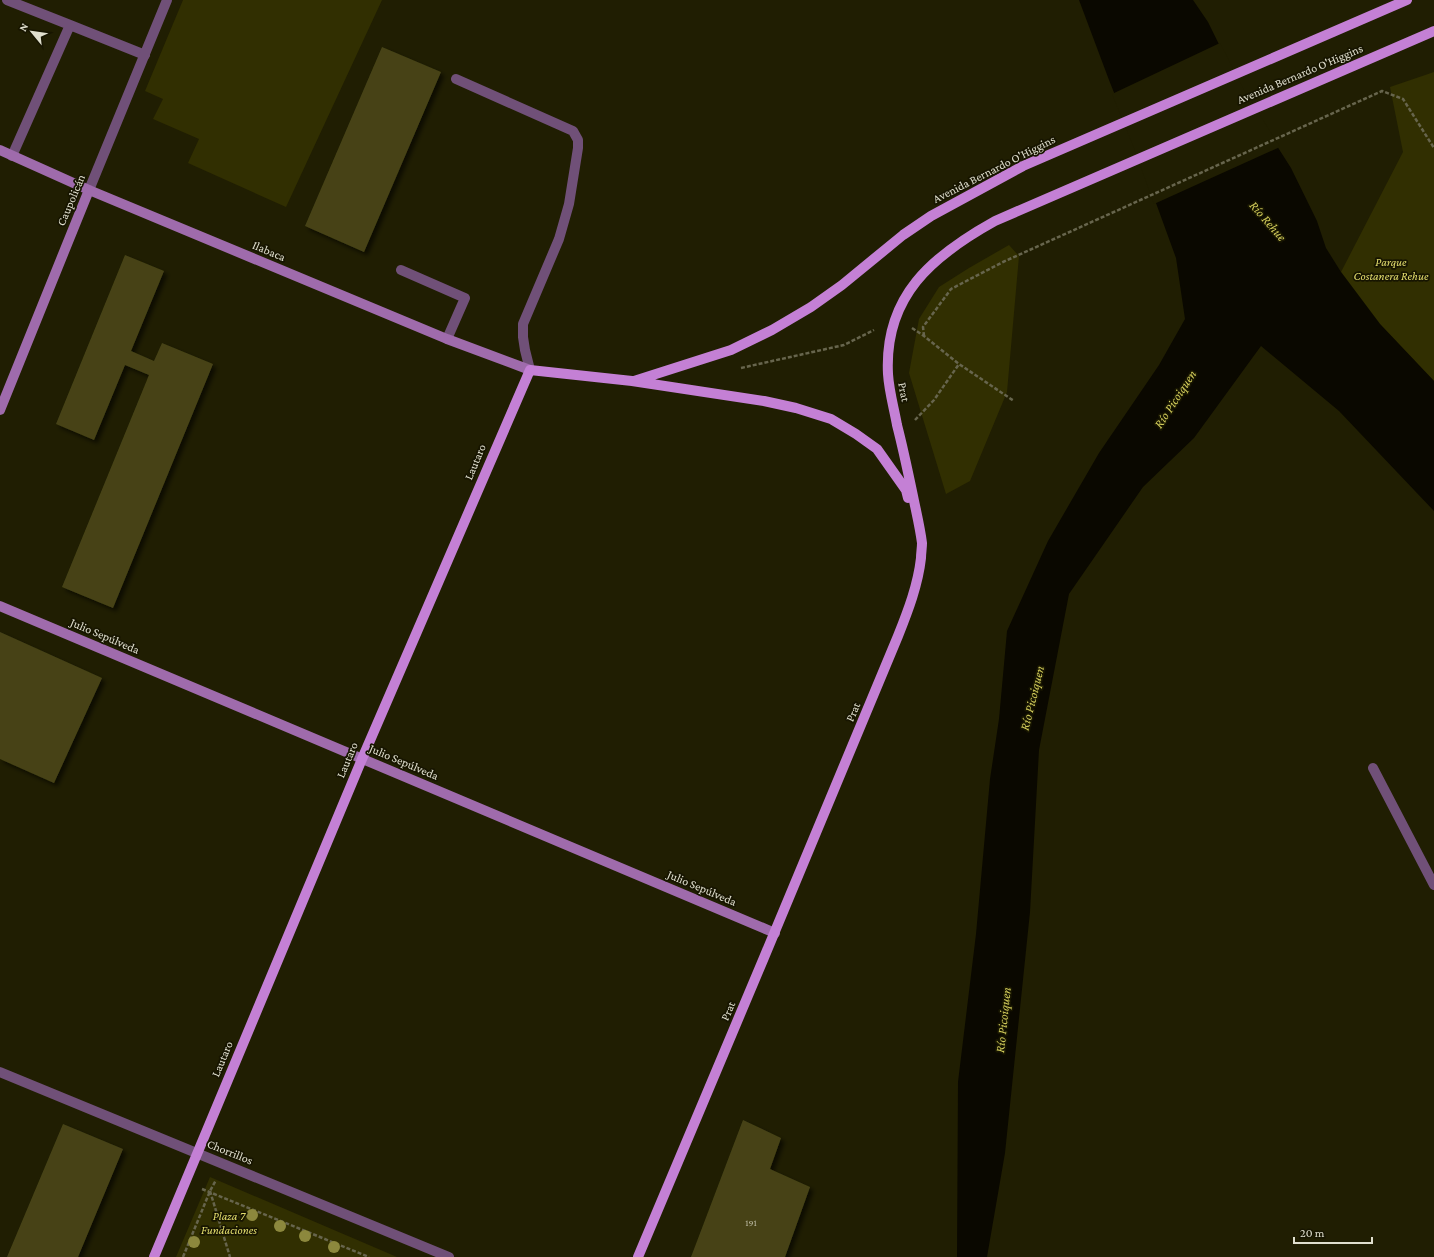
<svg xmlns="http://www.w3.org/2000/svg" width="1434" height="1257" viewBox="0 0 1434 1257" font-family="'Crimson Pro',serif">
  <style>
    .green { fill: #312f01 }
    .water { fill: #0a0800 }
    .pier { fill: #201e02 }
    .building { fill: #464317; filter: url(#shadow) }
    .lines { fill: none; stroke-linecap: round; stroke-linejoin: round }
    .path { stroke: #67654d; stroke-width: 2.5; stroke-dasharray: 4 2; stroke-linecap: butt }
    .service { stroke: #705078; stroke-width: 10 }
    .tertiary { stroke: #705078; stroke-width: 10 }
    .secondary { stroke: #9f6bac; stroke-width: 10 }
    .primary { stroke: #c480d5; stroke-width: 10 }
    .tree { fill: #8c883d }
    .labels { text-anchor: middle; dominant-baseline: central; stroke-width: 3.5; stroke-linejoin: round; paint-order: stroke }
    .number-label { font-size: 10px; fill: #bab8a0 }
    .street-label { font-size: 12px; fill: #e0dfce; stroke: #171500 }
    .park-label { font-size: 12px; font-style: italic; fill: #e4de6d; stroke: #171500 }
    .water-label { font-size: 13px; font-style: italic; fill: #d2cc5a; stroke: #171500 }
  </style>
  <defs>
    <filter id="shadow"><feDropShadow dx="3.5" dy="3.5" stdDeviation="2" flood-color="#0009"/></filter>
  </defs>
  <rect width="100%" height="100%" fill="#201e02"/>
  <path class="green" d="M183,0H382L286,207L188,163L199,139L153,119L163,99L145,91Z
    M1434,72V381L1380,324L1341,272L1403,152L1390,87Z
    M1009,245L1019,256L1007,392L970,481L946,494L909,373L919,319L939,287L969,268Z
    M210,1177L397,1257H176Z"/>
  <path class="water" d="M1079,0H1193L1208,22L1242,91L1291,168L1317,221L1326,248L1341,272L1380,324L1434,381V511L1339,411L1261,346L1194,438L1143,487L1069,594L1039,750L1030,912L1005,1153L987,1257H957L958,1082L976,934L990,779L999,719L1007,631L1048,541L1099,453L1159,365L1185,319L1176,258L1136,148L1109,80Z"/>
  <path class="pier" d="M1220,43L1244,90L1280,147L1154,204L1134,148L1112,94Z"/>
  <path class="building" d="M382,47L441,72L364,252L305,226Z
    M125,255L164,271L131,351L154,361L162,343L213,364L113,608L62,587L149,375L125,365L94,440L56,424Z
    M0,632L102,678L54,783L0,759Z
    M743,1120L781,1138L770,1169L810,1187L785,1257H691Z
    M63,1124L123,1149L78,1257H7Z"/>
  <g class="lines">
    <path class="path" d="M912,328L924,336L959,364L1014,401
      M924,336L923,327L951,289L1003,262L1382,91L1403,99L1434,148
      M741,368L844,345L874,330
      M915,420L934,400L959,364
      M202,1189L369,1257
      M210,1191L230,1257
      M183,1257L210,1191L216,1180"/>
    <path class="service" d="M7,0L70,25
      M456,79L573,131L578,140V148L569,204L559,239L523,324V337L525,350L530,370
      M12,156L70,25L145,55
      M401,270L465,298L447,339
      M1373,768L1434,885"/>
    <path class="tertiary" d="M89,190L167,0
      M0,1072L449,1257"/>
    <path class="secondary" d="M0,150L89,190L447,339L530,370
      M0,410L89,190
      M0,606L775,933"/>
    <path class="primary" d="M634,381L731,350L772,330L811,307L842,285L903,235L931,216L1023,166L1407,0
      M154,1257L362,759L530,370L632,381L764,401L796,408L831,419L856,434L877,449L906,490L908,498
      M638,1257L763,960L898,636C908,611 918,585 921,558C921,553 922,548 922,543C920,527 916,511 913,496C908,472 903,448 897,425C894,408 889,391 888,374C884,296 932,256 995,221L1434,31"/>
  </g>
  <g class="tree">
    <circle cx="252" cy="1215" r="6"/>
    <circle cx="280" cy="1226" r="6"/>
    <circle cx="305" cy="1236" r="6"/>
    <circle cx="194" cy="1242" r="6"/>
    <circle cx="334" cy="1247" r="6"/>
  </g>
  <g class="labels">
    <g class="number-label">
      <text x="751" y="1222">191</text>
    </g>
    <g class="street-label">
      <text transform="translate(1300 74) rotate(-23)">Avenida Bernardo O'Higgins</text>
      <text transform="translate(994 169) rotate(-27)">Avenida Bernardo O'Higgins</text>
      <text transform="translate(71 200) rotate(-67)">Caupolicán</text>
      <text transform="translate(269 251) rotate(23)">Ilabaca</text>
      <text transform="translate(904 392) rotate(79)">Prat</text>
      <text transform="translate(475 462) rotate(-67)">Lautaro</text>
      <text transform="translate(105 636) rotate(23)">Julio Sepúlveda</text>
      <text transform="translate(853 712) rotate(-67)">Prat</text>
      <text transform="translate(347 760) rotate(-67)">Lautaro</text>
      <text transform="translate(404 762) rotate(23)">Julio Sepúlveda</text>
      <text transform="translate(702 888) rotate(23)">Julio Sepúlveda</text>
      <text transform="translate(728 1011) rotate(-67)">Prat</text>
      <text transform="translate(222 1059) rotate(-67)">Lautaro</text>
      <text transform="translate(230 1152) rotate(22)">Chorrillos</text>
    </g>
    <g class="park-label">
      <text x="1391" y="262">Parque<tspan x="1391" dy="14">Costanera Rehue</tspan></text>
      <text x="229" y="1216">Plaza 7<tspan x="229" dy="14">Fundaciones</tspan></text>
    </g>
    <g class="water-label">
      <text transform="translate(1268 221) rotate(49)">Río Rehue</text>
      <text transform="translate(1175 399) rotate(-57)">Río Picoiquen</text>
      <text transform="translate(1032 698) rotate(-76)">Río Picoiquen</text>
      <text transform="translate(1003 1020) rotate(-84)">Río Picoiquen</text>
    </g>
  </g>
  <g transform="translate(32 32) rotate(299)" stroke="#171500" stroke-width="3" paint-order="stroke">
  <path d="M0-3L7 15L0 10L-7 15Z" fill="#e0dfce"/>
  <text y="-6" font-size="11" font-weight="bold" text-anchor="middle" fill="#e0dfce">N</text>
  </g>
  <path d="M1294 1237v6h78v-6" fill="none" stroke="#e0dfce" stroke-width="2"/>
  <text x="1300" y="1237" font-size="12" fill="#e0dfce" stroke="#171500" stroke-width="3" paint-order="stroke">20 m</text>
</svg>
